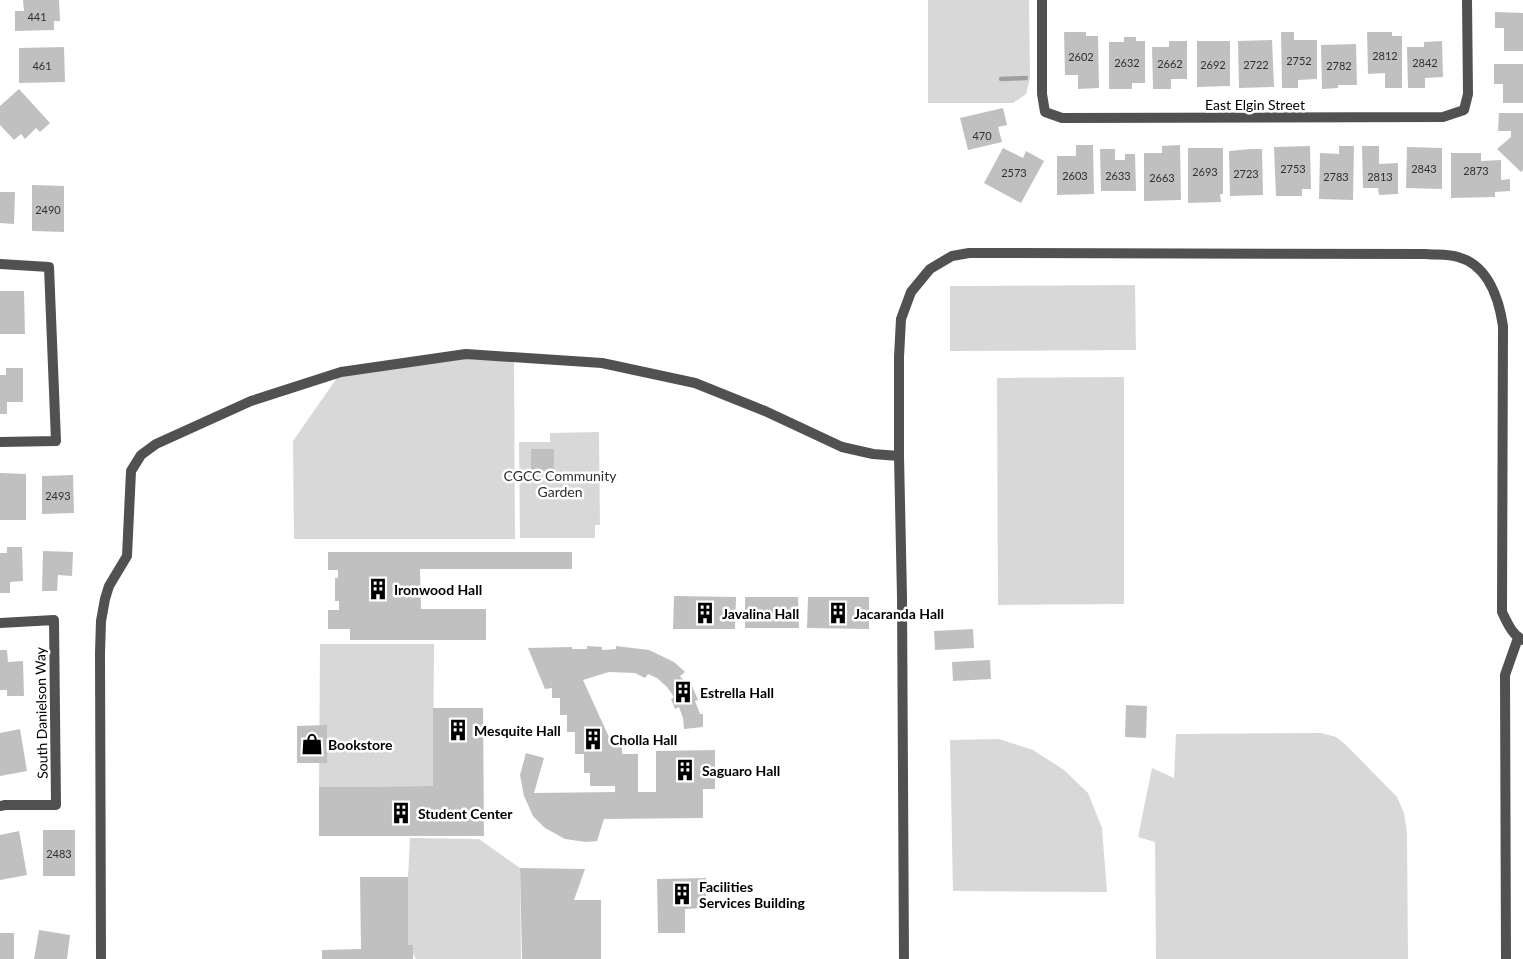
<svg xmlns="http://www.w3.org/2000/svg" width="1523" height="959" viewBox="0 0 1523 959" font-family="Lato,sans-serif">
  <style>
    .green { fill: #d8d8d8 }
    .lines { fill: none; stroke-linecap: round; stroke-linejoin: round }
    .stream { stroke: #9f9f9f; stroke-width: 4.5 }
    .building { fill: #c0c0c0 }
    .minor { stroke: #515151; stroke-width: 10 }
    .labels { text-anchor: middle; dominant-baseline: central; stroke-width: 5; stroke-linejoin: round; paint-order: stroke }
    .number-label { font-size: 11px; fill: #303030 }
    .street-label { font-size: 14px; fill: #000; stroke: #fff }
    .park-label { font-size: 14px; fill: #2f2f2f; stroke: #fff }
    .poi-label { font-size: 14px; font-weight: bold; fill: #000; stroke: #fff; text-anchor: start }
  </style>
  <rect width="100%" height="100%" fill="#fff"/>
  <path class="green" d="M928,0H1029L1030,78L1026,94L1013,103H928Z
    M1135,285L1136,350L950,351V286Z
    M466,354L514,357L515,539H294L293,441L341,372Z
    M1124,377V604L998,605L997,378Z
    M599,432L600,525H595V538H520L519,442H550V433Z
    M320,644H434L433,786L319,787Z
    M1321,733L1336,737L1346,745L1397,797L1404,813L1407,833L1408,959H1156L1155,842L1138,837L1152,768L1174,778L1176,734Z
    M999,739L1033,750L1064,770L1088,793L1102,828L1107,892L953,891L950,740Z
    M410,838L479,839L520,868L521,959H416L408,945V877Z"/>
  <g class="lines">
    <path class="stream" d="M1001,79L1026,78"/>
  </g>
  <path class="building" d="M23,0H59L60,21H54V30L15,31V11H24Z
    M1495,12L1523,13V51H1504V28H1495Z
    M1064,32H1086V36H1098L1099,88L1078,89V75H1065Z
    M1281,32H1294V40H1317V79L1298,80V88H1282Z
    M1367,32H1392V36H1402V88H1385V73L1368,74Z
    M1124,37H1136V41H1145V83H1132V89H1109V42H1124Z
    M1272,40L1274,87L1239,88L1238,41Z
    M1169,41H1187V79H1171V89H1153L1152,47H1169Z
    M1197,41H1230V86L1197,87Z
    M1442,41L1443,77L1425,78V88H1408L1407,47H1424V42Z
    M1356,44L1357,85H1338V88L1322,89L1321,45Z
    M64,47L65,82L19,83V48Z
    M1494,64H1523V103H1503V84H1494Z
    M19,89L50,123L40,132L36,128L25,139L21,134L14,140L0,125V106Z
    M1003,108L1007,125L998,127L1002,142L968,150L960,118Z
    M1499,113H1523V170L1521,172L1497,149L1511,137V131H1498Z
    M1076,145H1093L1094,194L1057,195V156H1076Z
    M1180,145L1181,200L1144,201V153H1162V146Z
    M1310,146L1311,189H1302V196H1276L1274,147Z
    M1339,146H1354L1353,200L1319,199L1320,153L1339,154Z
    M1362,146H1379V164L1398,163V194L1379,195L1378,188H1363Z
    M1407,147L1442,148V189L1406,188Z
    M1003,148L1023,158L1026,151L1044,161L1021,203L984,183Z
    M1188,148H1223V194H1220L1221,202L1188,203Z
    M1100,149H1115V160H1125V154H1135L1136,191H1101Z
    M1251,149H1262L1263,195L1230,196L1229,151Z
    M1451,153H1481V161L1501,160V180L1510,179V191L1495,192V197L1451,198Z
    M32,185L64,186V232L32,231Z
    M0,192H15L14,224L0,223Z
    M0,291H24L25,334H0Z
    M6,368H23V402H7V414H0V375H6Z
    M531,449H554V470H531Z
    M0,473L26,474V520H0Z
    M73,475L74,513L42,514V476Z
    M7,547H22L23,581L10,582V593H0V553H7Z
    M43,551L73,552L72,576L58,575L57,591H42Z
    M328,552H572V569H420L421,609H486V640H350V629H328V610H339V601H335V578H338V570H328Z
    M674,596L736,597L735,629H673Z
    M745,597H798L799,628H745Z
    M808,597H869V629L807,628Z
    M973,629L974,648L935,650L934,631Z
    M587,646L602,647V650L616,649V646L649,650L674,662L685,672L680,676L689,687L692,686L698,700L695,701L700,714H703V727L684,729L683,718L679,707L675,709L671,699L674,697L667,687L657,678L648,674L645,678L635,673L609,672L583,680L613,746H622V754H638V792H656V751L715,750V789H703V818L604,819L597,841L586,842L565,839L545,828L533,816L524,796L520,775L526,753L544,758L534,793L615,792V786H590V773H584V754H575V732H567V715H560V698H552V688L545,689L528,648L572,647V649H587Z
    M0,650H7L8,662L23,661L24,696H7V690H0Z
    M990,660L991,679L953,681L952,662Z
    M1126,705L1147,706L1146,738L1125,737Z
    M433,708H483L484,836H319V787L433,786Z
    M327,725V763H297V726Z
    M20,729L27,771L0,776V733Z
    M43,830H75V876H43Z
    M19,831L27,875L0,880V835Z
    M520,868L585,869L574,900H601V959H522Z
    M360,877H408V945H413V959H322V950L361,949Z
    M706,878V908L685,909V933H658L657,879Z
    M39,930L70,935L67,959H34Z
    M0,933H14V959H0Z"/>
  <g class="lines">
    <path class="minor" d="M1042,0V94L1045,112L1062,118L1443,117L1464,110L1468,94L1467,0
      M0,264L49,267L56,441L0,442
      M0,623L54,620L56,805H5L0,806
      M101,959L100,653L101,621L105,599L109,586L127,556L131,471L141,455L156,444L251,401L341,372L466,354L602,363L695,383L765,411L842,447L873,454L899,456
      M904,959L902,597L899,456V357L901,319L911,292L930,269L952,256L969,253L1426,254C1436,255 1449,254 1458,257C1488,265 1499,299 1503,326L1502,612C1507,622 1512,635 1523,640
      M1506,959L1505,675L1518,638"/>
  </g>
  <defs>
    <g id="building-bare" transform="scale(1.725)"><path d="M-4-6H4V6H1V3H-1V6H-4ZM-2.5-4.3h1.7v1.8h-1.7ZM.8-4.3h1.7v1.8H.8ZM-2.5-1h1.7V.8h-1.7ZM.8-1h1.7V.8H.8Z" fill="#000" stroke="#fff" stroke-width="2.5" paint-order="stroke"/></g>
    <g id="shop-bare" transform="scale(1.725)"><path d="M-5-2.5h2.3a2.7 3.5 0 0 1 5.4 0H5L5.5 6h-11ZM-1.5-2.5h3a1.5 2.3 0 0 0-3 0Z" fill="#000" stroke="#fff" stroke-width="2.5" paint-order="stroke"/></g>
  </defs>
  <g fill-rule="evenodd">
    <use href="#building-bare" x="378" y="589"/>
    <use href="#building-bare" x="705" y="613"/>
    <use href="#building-bare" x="838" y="613"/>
    <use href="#building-bare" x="683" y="692"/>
    <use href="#building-bare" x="458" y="730"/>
    <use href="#building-bare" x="593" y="739"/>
    <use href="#shop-bare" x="312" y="744"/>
    <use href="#building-bare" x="685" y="770"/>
    <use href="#building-bare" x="401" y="813"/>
    <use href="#building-bare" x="682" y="894"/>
  </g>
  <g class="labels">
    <g class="number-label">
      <text x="37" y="16">441</text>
      <text x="1385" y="55">2812</text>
      <text x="1081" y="56">2602</text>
      <text x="1299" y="60">2752</text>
      <text x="1127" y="62">2632</text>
      <text x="1425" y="62">2842</text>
      <text x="1170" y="63">2662</text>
      <text x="1213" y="64">2692</text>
      <text x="1256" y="64">2722</text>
      <text x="42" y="65">461</text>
      <text x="1339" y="65">2782</text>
      <text x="982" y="135">470</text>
      <text x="1293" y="168">2753</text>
      <text x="1424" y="168">2843</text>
      <text x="1476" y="170">2873</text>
      <text x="1205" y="171">2693</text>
      <text x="1014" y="172">2573</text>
      <text x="1246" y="173">2723</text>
      <text x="1075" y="175">2603</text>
      <text x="1118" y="175">2633</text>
      <text x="1336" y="176">2783</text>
      <text x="1380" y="176">2813</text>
      <text x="1162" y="177">2663</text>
      <text x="48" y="209">2490</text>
      <text x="58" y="495">2493</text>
      <text x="59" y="853">2483</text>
    </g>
    <g class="street-label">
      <text x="1255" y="104">East Elgin Street</text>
      <text transform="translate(41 713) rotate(-91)">South Danielson Way</text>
    </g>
    <g class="park-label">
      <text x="560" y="475">CGCC Community<tspan x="560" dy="16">Garden</tspan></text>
    </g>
    <g class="poi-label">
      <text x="394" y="589">Ironwood Hall</text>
      <text x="722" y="613">Javalina Hall</text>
      <text x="854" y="613">Jacaranda Hall</text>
      <text x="700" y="692">Estrella Hall</text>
      <text x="474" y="730">Mesquite Hall</text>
      <text x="610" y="739">Cholla Hall</text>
      <text x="328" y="744">Bookstore</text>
      <text x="702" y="770">Saguaro Hall</text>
      <text x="418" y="813">Student Center</text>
      <text x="699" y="886">Facilities<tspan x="699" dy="16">Services Building</tspan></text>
    </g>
  </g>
</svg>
